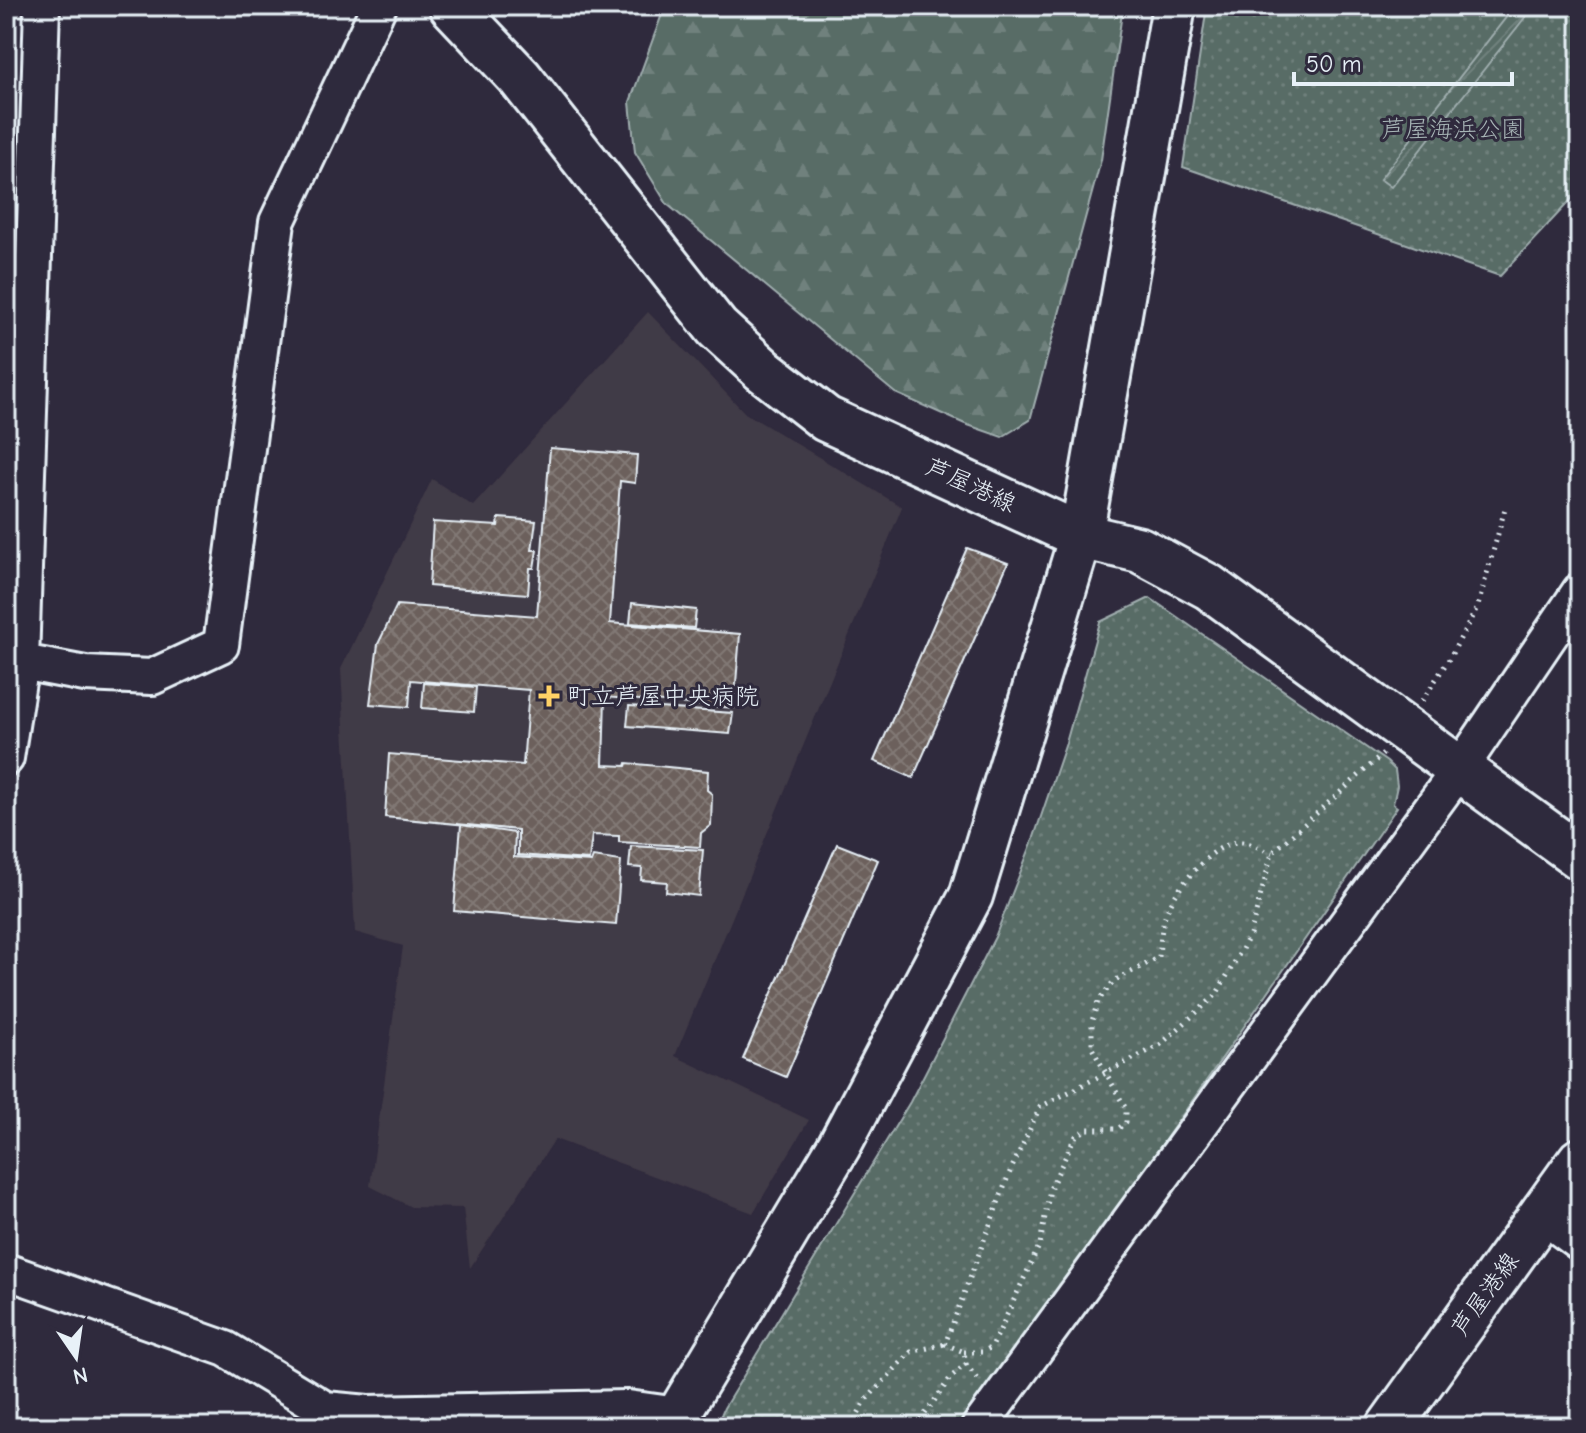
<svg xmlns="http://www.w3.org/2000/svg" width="1586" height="1433" viewBox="0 0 1586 1433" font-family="'Comic Neue','Klee One',sans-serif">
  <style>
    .built { fill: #413a46 }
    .forest { fill: url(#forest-firs); stroke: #a0aeaf; stroke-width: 2 }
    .park { fill: url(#park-dots); stroke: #a0aeaf; stroke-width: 2 }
    .garden { fill: url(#garden-furrows); stroke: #a0aeaf; stroke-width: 2 }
    .building { fill: url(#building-cross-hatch); stroke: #e8f1f8; stroke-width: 2 }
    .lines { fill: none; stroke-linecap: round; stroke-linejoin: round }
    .minor-casing { stroke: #e8f1f8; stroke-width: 40 }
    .tertiary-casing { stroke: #e8f1f8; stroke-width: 48 }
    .secondary-casing { stroke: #e8f1f8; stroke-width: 50 }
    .path { stroke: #e8f1f8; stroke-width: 5; stroke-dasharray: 2 6; stroke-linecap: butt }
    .minor { stroke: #2f2a3d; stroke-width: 34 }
    .tertiary { stroke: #2f2a3d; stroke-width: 42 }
    .secondary { stroke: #2f2a3d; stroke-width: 44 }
    .poi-dot { fill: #ffd166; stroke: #2f2a3d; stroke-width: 3 }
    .labels { text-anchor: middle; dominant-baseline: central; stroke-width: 6; stroke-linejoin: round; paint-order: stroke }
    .park-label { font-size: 24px; fill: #a7b5b6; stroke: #2f2a3d }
    .street-label { font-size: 24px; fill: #e8f1f8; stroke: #2f2a3d }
    .poi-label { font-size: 24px; fill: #e8f1f8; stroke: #2f2a3d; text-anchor: start }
  </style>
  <defs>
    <pattern id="forest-firs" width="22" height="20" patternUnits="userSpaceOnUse" patternTransform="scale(2)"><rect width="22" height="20" fill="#586c66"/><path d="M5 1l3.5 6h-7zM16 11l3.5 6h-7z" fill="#70817d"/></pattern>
    <pattern id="park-dots" width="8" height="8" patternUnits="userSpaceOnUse" patternTransform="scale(2)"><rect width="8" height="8" fill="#586c66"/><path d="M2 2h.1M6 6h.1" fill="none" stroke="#70817d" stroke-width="1.8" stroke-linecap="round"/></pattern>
    <pattern id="garden-furrows" width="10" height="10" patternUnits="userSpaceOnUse" patternTransform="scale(2)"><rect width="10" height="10" fill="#586c66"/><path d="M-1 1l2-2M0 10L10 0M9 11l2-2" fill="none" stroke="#70817d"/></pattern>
    <pattern id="building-cross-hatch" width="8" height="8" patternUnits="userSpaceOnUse" patternTransform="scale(2)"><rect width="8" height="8" fill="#6c615c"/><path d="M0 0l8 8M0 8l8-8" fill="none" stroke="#817874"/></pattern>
  </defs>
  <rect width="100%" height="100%" fill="#2f2a3d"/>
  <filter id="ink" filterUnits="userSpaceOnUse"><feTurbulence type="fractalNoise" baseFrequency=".0125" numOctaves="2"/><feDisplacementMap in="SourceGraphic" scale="16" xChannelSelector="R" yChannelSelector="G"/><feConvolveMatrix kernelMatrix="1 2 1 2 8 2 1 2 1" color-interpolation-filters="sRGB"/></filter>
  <g filter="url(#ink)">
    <path class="built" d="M648,312L745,413L902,507L675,1056L809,1120L753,1213L555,1139L470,1268L463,1208L411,1207L370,1186L403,946L355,932L341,669L432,479L473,506Z"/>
    <path class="forest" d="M665,6H1123L1101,160L1030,420L1002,437L965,424L895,393L667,204L635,152L630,102Z"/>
    <path class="park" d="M1207,6H1580V190L1500,276L1183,167Z
      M1150,598L1387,762L1395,770L1397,786L1393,804L1397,807L965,1427H716L724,1408L910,1102L995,937L1033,840L1066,743L1100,622Z"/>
    <path class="garden" d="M1515,6H1534L1391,187L1380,179Z"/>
    <path class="building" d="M550,448L637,455L635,483L620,481L610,623L740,634L734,708L605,697L603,765L626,766L627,763L708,771L707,790L712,794L711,825L701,833L700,847L619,842V836L592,835L589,860L518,855V830L385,817L389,754L523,765L529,690L411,680L409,707L370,704L378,644L397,605L537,616Z
      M499,518L536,521L532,550H537L534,568H530L528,594L429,586L433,522L498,526Z
      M967,548L1008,563L913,778L874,761Z
      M632,603L696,610L694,628L630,623Z
      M424,683L476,687L474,712L422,708Z
      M629,706L733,713L730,734L627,726Z
      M461,825L515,833L514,857L591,862L593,857L621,861L616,925L454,911Z
      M837,844L878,860L786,1077L743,1059Z
      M631,846L703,850L699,896L666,892L667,882L641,880L642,868L629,867Z"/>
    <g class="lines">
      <g class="minor-casing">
        <path id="minor" d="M6,659L85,674L152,677L221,645L277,222L379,6
          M6,758L21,662L42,6
          M1542,1215L1580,1243
          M6,1271L226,1349L325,1409L368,1413L628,1408L678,1415
          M979,1427L1459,770L1580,591"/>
      </g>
      <g class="tertiary-casing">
        <path id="tertiary" d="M674,1427L678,1415L839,1146L971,896L1081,536L1174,6"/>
      </g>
      <g class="secondary-casing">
        <path id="secondary" d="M452,6L520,78L717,328L763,370L826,419L1081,536L1140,550L1209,587L1580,857
          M1389,1427L1580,1161"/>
      </g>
      <path class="path" d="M1422,701L1449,659L1478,606L1506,505
        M964,1352H982L992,1347L1040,1244L1050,1189L1072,1143L1076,1136L1087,1129H1118L1126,1122V1109L1092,1048V1021L1098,1001L1114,981L1159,957C1160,944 1161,931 1164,919C1172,893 1212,840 1242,842C1251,843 1263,850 1272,853
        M966,1364L977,1379
        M851,1427L865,1401L911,1352L945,1344
        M916,1427L951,1377L966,1364L964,1352L945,1344L1009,1174L1040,1107L1160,1045L1216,995L1250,935L1272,853L1383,754"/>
      <use href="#minor" class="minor"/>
      <use href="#tertiary" class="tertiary"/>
      <use href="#secondary" class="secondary"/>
    </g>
  </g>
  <path class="poi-dot" d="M545 684h8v8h8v8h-8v8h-8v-8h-8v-8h8z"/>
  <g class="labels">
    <g class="park-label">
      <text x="1453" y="129">芦屋海浜公園</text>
    </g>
    <g class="street-label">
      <text transform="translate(971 485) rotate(25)">芦屋港線</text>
      <text transform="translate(1485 1294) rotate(-54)">芦屋港線</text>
    </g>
    <g class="poi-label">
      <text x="567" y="696">町立芦屋中央病院</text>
    </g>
  </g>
  <rect width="1586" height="1433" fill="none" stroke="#2f2a3d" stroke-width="32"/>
  <rect x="16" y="16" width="1554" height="1401" fill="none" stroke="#e8f1f8" stroke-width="3" filter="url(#ink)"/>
  <g transform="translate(76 1357) rotate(167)" stroke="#2f2a3d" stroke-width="6" paint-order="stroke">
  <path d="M0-6L14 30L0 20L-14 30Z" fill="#e8f1f8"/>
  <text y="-12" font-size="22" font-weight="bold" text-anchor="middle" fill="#e8f1f8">N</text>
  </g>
  <path d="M1294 72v12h218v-12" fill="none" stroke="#e8f1f8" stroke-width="4"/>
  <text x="1306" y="72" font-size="24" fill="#e8f1f8" stroke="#2f2a3d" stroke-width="6" paint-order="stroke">50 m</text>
</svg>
